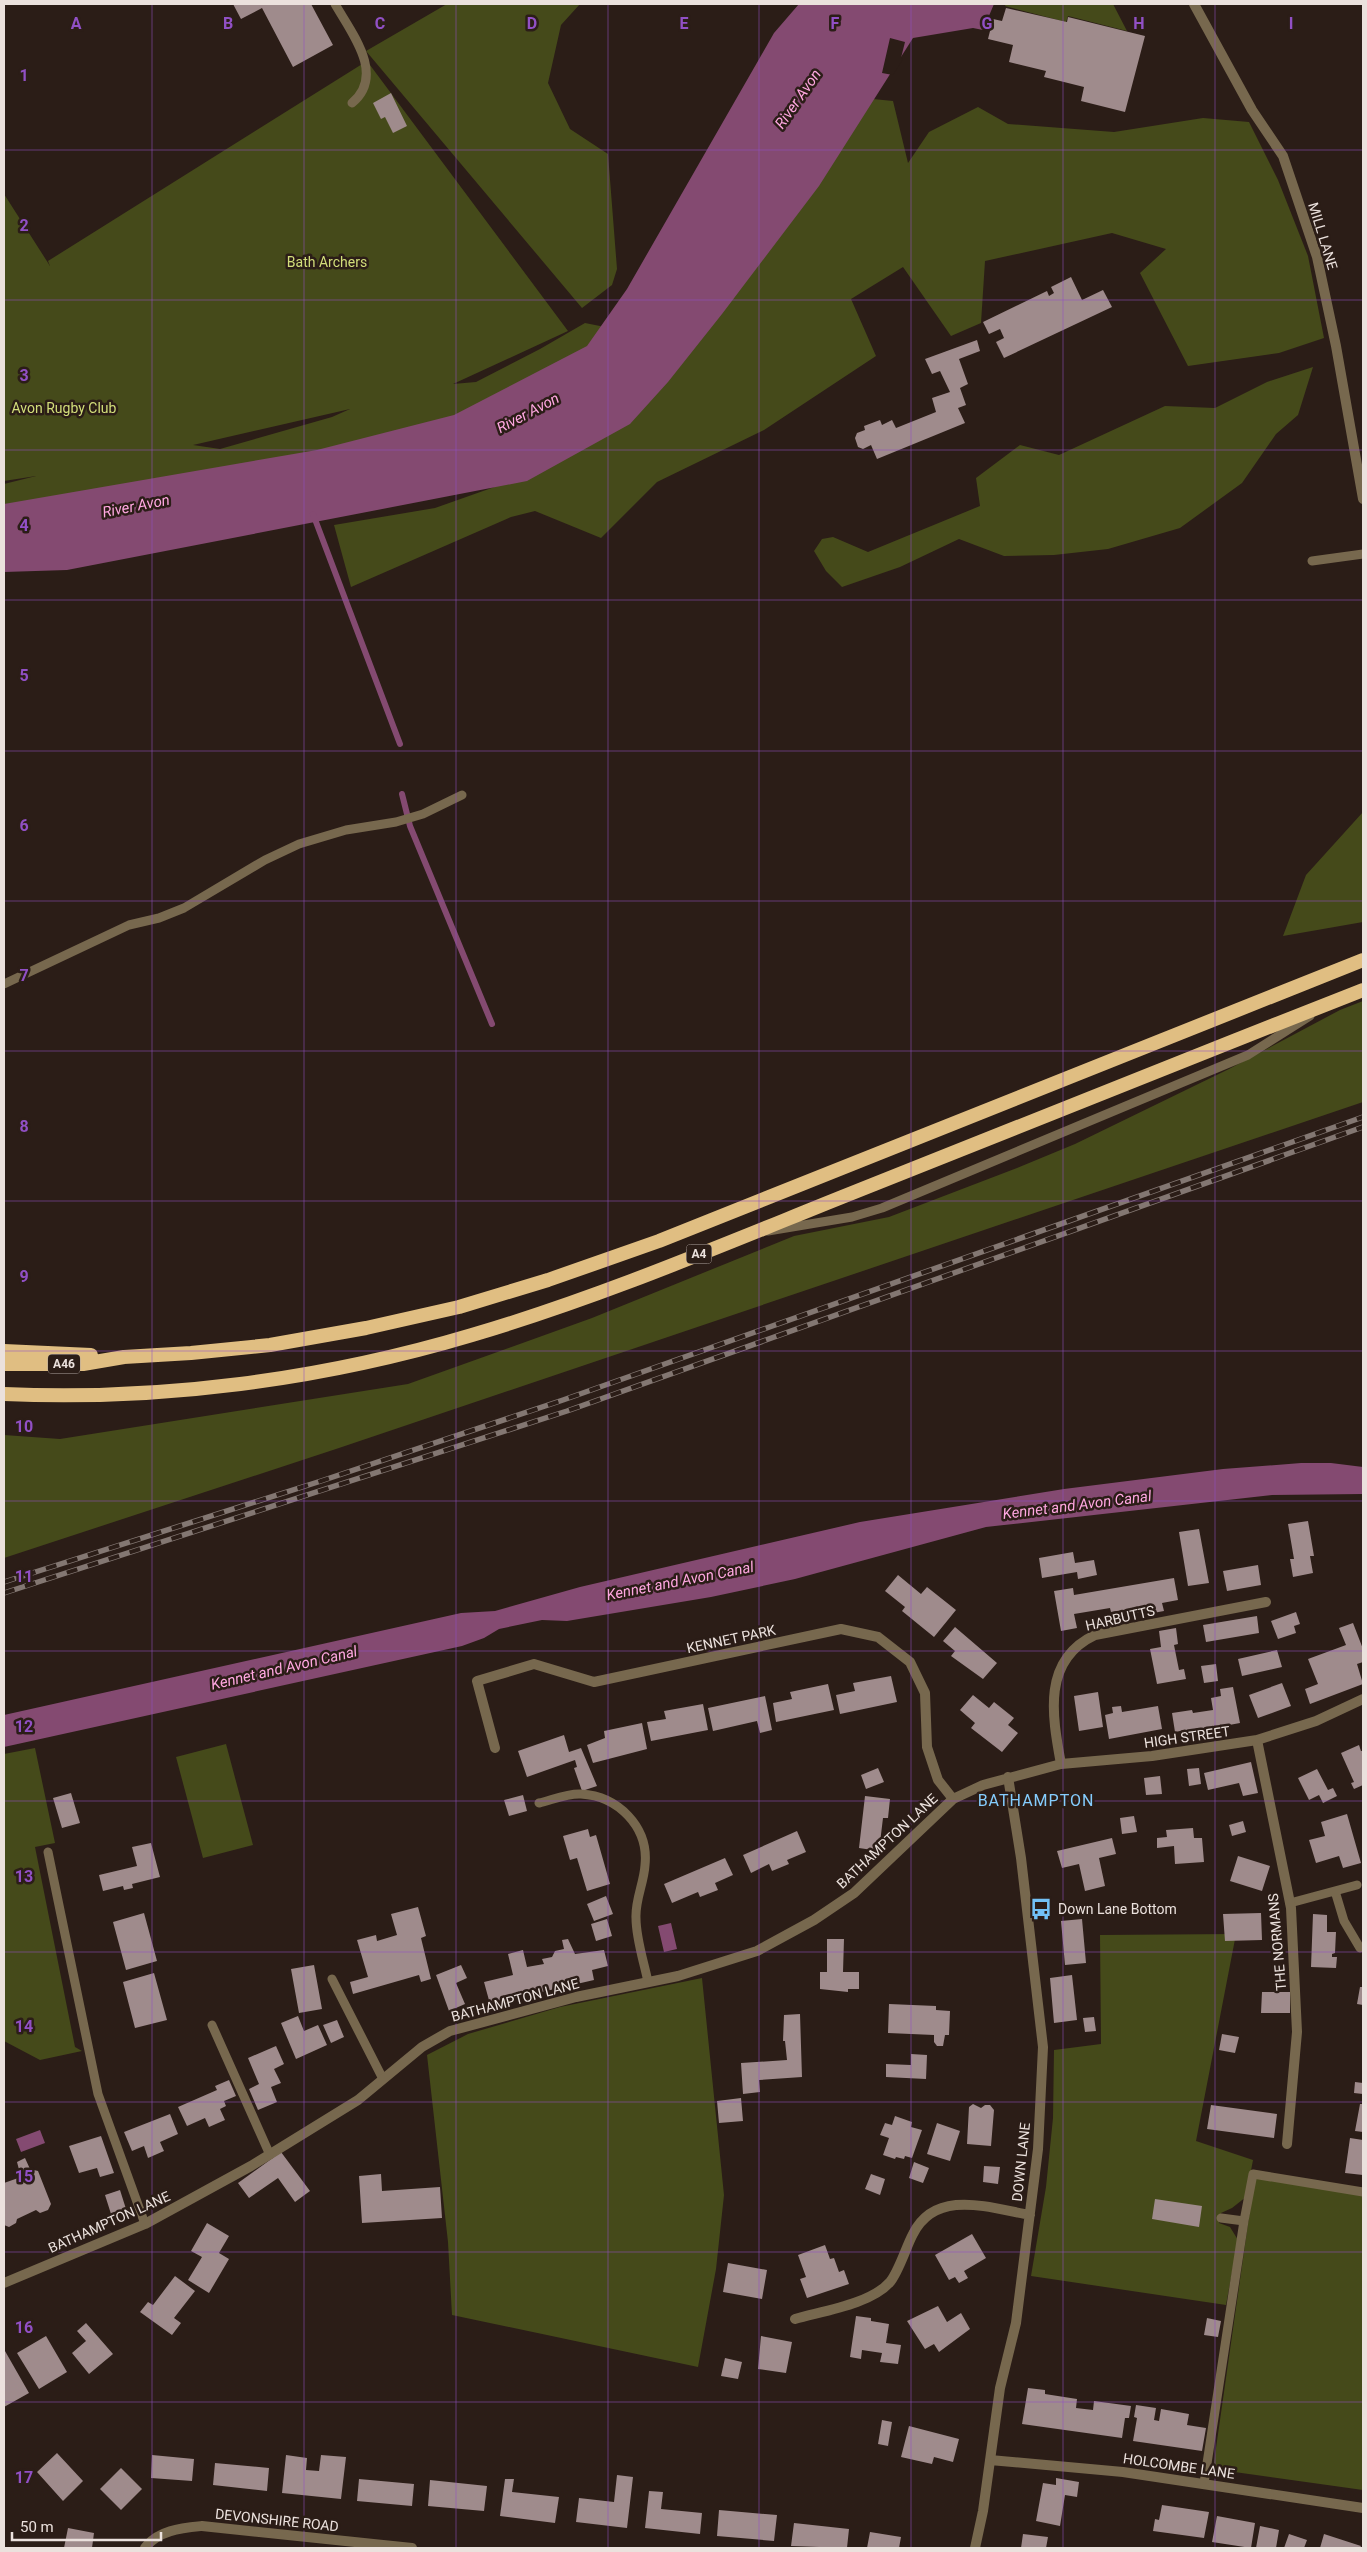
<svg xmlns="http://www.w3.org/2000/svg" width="1367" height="2552" viewBox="0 0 1367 2552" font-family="Roboto,sans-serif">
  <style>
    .green { fill: #454a1a; fill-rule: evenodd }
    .water { fill: #844a71 }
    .pier { fill: #2b1d17 }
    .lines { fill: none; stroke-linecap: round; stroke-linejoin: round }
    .stream { stroke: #844a71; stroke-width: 6 }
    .building { fill: #9f8b8c }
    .service { stroke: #77684e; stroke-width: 9 }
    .minor { stroke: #77684e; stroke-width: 10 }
    .trunk { stroke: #e0be82; stroke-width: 14 }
    .rail-casing { stroke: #837772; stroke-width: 5.5 }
    .rail { stroke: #2b1d17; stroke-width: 4; stroke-dasharray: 11; stroke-linecap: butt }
    .grid { fill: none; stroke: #9150c5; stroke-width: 1; stroke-opacity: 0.55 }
    .labels { text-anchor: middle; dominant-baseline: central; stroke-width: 5; stroke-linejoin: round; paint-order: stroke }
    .shield { fill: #2b1d17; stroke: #b1a6a2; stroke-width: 1 }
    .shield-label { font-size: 12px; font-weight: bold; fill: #ebe1dd }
    .street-label { font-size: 14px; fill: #ebe1dd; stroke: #2b1d17 }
    .park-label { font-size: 14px; fill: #d2de7a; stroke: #2b1d17 }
    .poi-label { font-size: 14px; fill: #ebe1dd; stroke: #2b1d17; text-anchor: start }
    .water-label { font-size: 15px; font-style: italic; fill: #ffa7e1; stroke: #2b1d17 }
    .quarter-label { font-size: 16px; letter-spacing: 1px; fill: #85cdfe; stroke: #2b1d17 }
    .grid-label { font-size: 16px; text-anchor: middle; font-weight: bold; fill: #9150c5; stroke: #2b1d17; stroke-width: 5; stroke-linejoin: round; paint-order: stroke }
  </style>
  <rect width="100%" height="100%" fill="#2b1d17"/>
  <path class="green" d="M447,4H580L561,25L548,83L570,129L608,154L617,269L612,285L582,308L366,51Z
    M1006,4H1113L1127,31L1068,16L1066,22L1005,6Z
    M367,61L568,331L453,384L476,382L540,349L585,323L620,330L438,435L4,516V484L36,476L4,481V194L50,266L48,261ZM350,409L332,417L220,449L193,445Z
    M863,98L893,101L908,163L929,132L978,107L1008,124L1114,132L1203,118L1249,122L1278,180L1308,256L1324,338L1279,353L1188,366L1140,273L1166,249L1112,233L985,261L981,323L951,336L903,267L851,299L876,356L764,430L657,482L601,538L535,511L511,517L351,587L334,525L435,508L517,479Z
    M1313,367L1298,415L1276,434L1242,483L1180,528L1108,549L1054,555L1004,556L959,539L900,567L842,587L826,571L814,551L822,539L833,537L868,552L980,506L976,478L1020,445L1059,455L1165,406L1215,408L1267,382Z
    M1363,812V922L1283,936L1306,875Z
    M1363,1001V1102L339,1448L4,1558V1435L60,1439L408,1384L592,1318L794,1236L889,1217L1017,1168L1075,1144L1229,1069L1340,1010Z
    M226,1744L253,1845L203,1858L176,1757Z
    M35,1748L55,1843L35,1847L75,2047L82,2051L40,2060L4,2041V1754Z
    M1236,1934L1196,2141L1253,2160L1246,2197L1232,2208L1221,2213L1219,2223L1230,2227L1238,2240L1226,2305L1031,2276L1046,2187L1053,2118L1054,2050L1101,2044L1100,1935Z
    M702,1978L724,2195L716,2269L698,2367L452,2315L448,2242L427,2055L468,2034L560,2007Z
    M1255,2175L1363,2194V2490L1213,2469Z"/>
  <path class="water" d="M799,4H994L983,30L973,28L913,38L819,186L722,314L668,382L630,424L527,481L67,570L4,572V504L317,450L454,415L587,346L627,289L774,33Z
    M1301,1463H1331L1363,1467V1494L1272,1495L986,1527L795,1579L711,1597L567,1621L542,1620L499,1629L484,1638L462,1646L4,1747V1715L461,1613L495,1611L580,1587L860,1522L1064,1489L1223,1469Z
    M671,1923L677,1949L664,1952L658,1926Z
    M40,2130L45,2143L21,2152L16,2139Z"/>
  <path class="pier" d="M890,38L905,42L901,58L903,59L893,75L882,73Z"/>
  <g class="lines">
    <path class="stream" d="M313,514L400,744
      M402,794L410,826L492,1024"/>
  </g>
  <path class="building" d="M233,4H311L333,45L293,67L262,8L241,19Z
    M1006,8L1067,22L1068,17L1145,36L1125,112L1081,101L1084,87L1044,77L1046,71L1009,62L1013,45L988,39L993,19L1002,21Z
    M391,93L407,126L393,133L385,117L381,119L373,103Z
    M1071,277L1082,300L1103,290L1112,307L1004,358L996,342L1004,338L1000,329L989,334L983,322L1047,291L1049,296L1054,293L1051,287Z
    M977,340L980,351L959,359L968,384L960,388L966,405L958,408L965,423L877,459L871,445L863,449L858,447L855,438L857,433L865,430L864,426L880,420L882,425L892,420L896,428L936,412L932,398L950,392L940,371L932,374L925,359Z
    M1308,1521L1314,1556H1310L1313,1573L1293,1577L1290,1559H1294L1288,1524Z
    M1199,1529L1209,1583L1188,1586L1179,1532Z
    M1073,1552L1075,1563L1094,1560L1097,1575L1078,1579L1077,1572L1042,1578L1039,1558Z
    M1258,1565L1261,1585L1227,1591L1223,1571Z
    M898,1575L921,1594L927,1587L956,1610L934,1637L902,1611L905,1607L885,1591Z
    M1174,1578L1178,1600L1162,1603L1164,1611L1153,1613L1151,1604L1143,1606L1144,1611L1130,1614L1129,1609L1111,1612L1110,1608L1074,1614L1077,1628L1061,1631L1054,1591L1073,1588L1074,1595Z
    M1296,1612L1300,1624L1294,1626L1296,1633L1278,1639L1271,1621Z
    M1257,1616L1259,1633L1206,1642L1203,1625Z
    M1353,1623L1363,1649V1662L1357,1664L1363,1684L1310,1704L1305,1689L1318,1684L1308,1659L1346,1645L1339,1628Z
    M955,1627L997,1663L983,1679L951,1656L955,1651L943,1641Z
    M1176,1628L1178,1644L1174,1645L1179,1670L1184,1669L1186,1679L1157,1684L1150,1649L1161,1647L1159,1631Z
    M1277,1650L1282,1667L1242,1676L1238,1659Z
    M1216,1664L1218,1681L1204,1683L1201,1666Z
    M891,1676L897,1702L840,1714L836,1695L855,1691L853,1683Z
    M1282,1683L1291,1706L1258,1718L1249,1695Z
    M828,1684L834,1710L776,1722L773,1703L792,1699L790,1692Z
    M1233,1687L1240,1723L1186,1733L1185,1730L1175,1732L1172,1713L1192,1710L1193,1713L1213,1710L1211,1698L1221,1696L1220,1689Z
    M1098,1692L1103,1727L1079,1731L1074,1696Z
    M973,1695L989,1708L994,1702L1014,1718L1008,1725L1018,1733L1002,1752L971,1728L975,1723L960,1710Z
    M765,1696L772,1730L760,1733L757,1721L713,1731L708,1708Z
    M703,1704L708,1730L651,1741L647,1722L666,1719L664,1711Z
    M1121,1706L1122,1712L1158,1706L1162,1729L1109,1739L1105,1715L1113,1713L1112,1707Z
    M642,1723L647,1749L593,1763L587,1745L605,1738L604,1731Z
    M564,1735L569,1752L581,1748L597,1786L582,1791L574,1768L577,1767L575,1760L527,1777L518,1751Z
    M1359,1745L1361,1751H1363V1785L1354,1789L1351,1783L1354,1782L1341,1753Z
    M1251,1762L1258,1793L1243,1796L1239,1783L1208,1790L1204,1773Z
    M878,1768L884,1782L866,1789L861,1775Z
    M1199,1768L1201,1784L1189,1786L1187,1769Z
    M1317,1769L1328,1790L1333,1788L1337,1796L1323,1803L1319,1795L1309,1800L1298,1778Z
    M1160,1776L1162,1794L1146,1795L1144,1778Z
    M71,1793L80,1823L62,1828L53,1798Z
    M523,1795L527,1811L509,1816L504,1800Z
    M865,1796L890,1799L888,1818H883L879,1851L859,1848Z
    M1347,1814L1361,1863L1343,1868L1339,1856L1316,1863L1309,1840L1325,1836L1321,1822Z
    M1134,1816L1137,1832L1122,1834L1120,1818Z
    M1243,1821L1246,1832L1232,1836L1229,1825Z
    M1193,1828L1194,1838H1202L1204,1862L1175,1864L1174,1846L1157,1848V1838L1167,1837L1166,1830Z
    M588,1829L590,1837L596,1835L610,1884L587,1891L577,1858L570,1860L563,1836Z
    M797,1831L806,1852L787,1860L789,1864L772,1871L769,1864L751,1873L743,1855Z
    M1112,1838L1116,1854L1099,1858L1105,1886L1085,1891L1079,1864L1062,1868L1057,1851Z
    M151,1843L160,1877L132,1884L133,1888L124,1890L123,1886L103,1891L99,1875L137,1866L132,1847Z
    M1238,1856L1270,1866L1262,1891L1230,1881Z
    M725,1858L733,1875L715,1883L718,1890L700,1897L698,1892L672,1903L664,1884Z
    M606,1896L613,1914L594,1921L587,1904Z
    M418,1907L426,1936L421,1938L431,1979L421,1982L419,1975L353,1994L350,1982L368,1977L357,1940L376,1935L377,1941L397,1935L391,1914Z
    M144,1913L157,1961L126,1970L113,1922Z
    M1261,1913L1262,1940L1225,1941L1223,1914Z
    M1313,1914L1327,1915V1932H1336L1335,1953L1332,1954V1957H1337L1336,1968L1311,1967Z
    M607,1919L612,1936L596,1941L591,1924Z
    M1082,1919L1086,1963L1065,1965L1061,1921Z
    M568,1939L575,1954L604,1950L608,1966L592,1970L594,1980L490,2004L484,1982L513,1975L508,1954L523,1950L527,1967L544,1964L542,1959L552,1957L555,1951L564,1949L562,1940Z
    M827,1939H844L843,1972H859V1989H848V1992L820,1989V1972H827Z
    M314,1965L322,2009L299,2013L291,1969Z
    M461,1965L467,1978L456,1983L465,2004L449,2011L436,1975Z
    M154,1973L167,2020L135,2028L123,1982Z
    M1072,1975L1077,2020L1054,2023L1050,1978Z
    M1360,1987H1363V2005L1357,2004Z
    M1262,1992H1290V2013H1261Z
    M889,2004L936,2006V2010L950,2011L949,2035H945L943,2046H937L934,2042V2035L888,2033Z
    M800,2014L802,2077L759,2080L760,2092L743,2094L741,2063L787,2060L785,2041H783L784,2015Z
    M298,2016L304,2031L318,2025L327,2045L296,2059L281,2023Z
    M1094,2017L1096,2031L1085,2032L1083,2018Z
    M337,2020L344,2037L331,2043L323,2025Z
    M1222,2034L1239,2037L1235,2053L1219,2050Z
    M276,2046L284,2064L274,2069L281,2083L271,2087L277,2102L258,2110L249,2089L259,2084L248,2058Z
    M911,2054L927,2055L926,2079L886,2077V2064L911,2065Z
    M229,2080L236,2096L224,2101L226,2106L220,2109L225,2120L209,2127L205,2118L187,2126L178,2107L217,2090L215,2086Z
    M1355,2082L1363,2083V2094L1354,2093Z
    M741,2098L743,2121L719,2123L717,2101Z
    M973,2104L981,2108L985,2105H990L994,2110L991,2146L967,2144L969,2107Z
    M1360,2104H1363V2132L1355,2131Z
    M1211,2105L1277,2114L1274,2138L1207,2129Z
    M170,2114L178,2134L160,2142L164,2151L148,2158L144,2146L132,2151L124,2132Z
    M895,2116L912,2122L911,2127L922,2130L912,2158L905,2156L904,2159L896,2157L895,2159L883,2155L889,2138L880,2135L885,2123L892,2125Z
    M937,2123L960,2131L950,2161L927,2154Z
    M101,2136L114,2173L100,2177L97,2168L79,2173L69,2146Z
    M1350,2138L1363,2140V2175L1345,2173Z
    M281,2152L310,2191L295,2202L278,2178L249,2198L238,2183Z
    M25,2158L30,2169L38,2171L51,2204L48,2210L40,2213L36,2210L17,2219L16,2223L9,2227L4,2225V2183L21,2177L17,2162Z
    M914,2162L929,2168L923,2183L909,2178Z
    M984,2166L1000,2167L998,2184L983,2182Z
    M381,2174L382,2191L440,2187L442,2218L362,2223L359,2176Z
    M871,2174L885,2179L880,2195L865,2189Z
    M120,2190L126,2209L111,2214L105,2195Z
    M1155,2199L1202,2206L1199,2227L1152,2219Z
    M207,2223L229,2236L219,2253L229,2259L209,2293L188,2280L202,2257L191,2251Z
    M972,2234L986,2258L964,2271L968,2278L959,2283L955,2277L949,2280L935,2255Z
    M825,2245L830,2259L834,2258L839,2272L844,2270L849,2284L807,2298L800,2279L806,2277L798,2255Z
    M728,2263L767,2270L762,2299L723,2292Z
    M175,2276L195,2291L174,2318L181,2323L172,2335L140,2312L148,2302L153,2305Z
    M938,2306L947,2322L961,2313L970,2329L939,2352L934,2344L925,2349L907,2321Z
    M856,2316L871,2318V2321L889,2324L886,2343L901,2345L898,2364L880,2362L882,2353L862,2350L861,2359L850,2357Z
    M1207,2318L1221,2321L1218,2337L1204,2335Z
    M86,2323L113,2354L89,2374L72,2353L86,2341L77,2331Z
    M46,2336L67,2372L39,2389L17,2353Z
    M761,2336L792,2342L786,2373L758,2369Z
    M5,2351L29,2393L4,2407V2352Z
    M725,2358L742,2362L738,2379L721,2376Z
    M1028,2388L1045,2390V2394L1077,2399L1076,2408L1093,2410L1094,2401L1131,2406L1129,2418H1125L1122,2438L1022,2424Z
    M1136,2405L1156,2408L1154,2420L1159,2421L1161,2409L1189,2414L1187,2425L1206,2428L1202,2451L1133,2441L1137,2418L1134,2417Z
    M882,2420L892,2422L888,2446L878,2444Z
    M909,2426L959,2439L953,2462L934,2457L932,2464L901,2457Z
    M57,2453L83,2481L63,2501L37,2472Z
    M152,2455L194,2459L192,2481L151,2478Z
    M286,2455L307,2458L306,2470L319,2471L321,2455L346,2457L341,2499L282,2493Z
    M215,2463L269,2468L267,2491L213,2485Z
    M121,2468L142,2489L121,2510L100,2489Z
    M617,2475L633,2477L627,2528L576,2522L579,2498L614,2502Z
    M1056,2478L1079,2482L1077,2497L1065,2495L1060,2526L1036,2521L1043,2483L1056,2485Z
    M359,2479L414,2484L412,2506L357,2501Z
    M505,2479H514L512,2492L559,2497L555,2523L500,2516Z
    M430,2480L487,2486L484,2511L428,2506Z
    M649,2491L663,2492L661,2509L702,2513L700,2534L645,2528Z
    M1162,2505L1209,2512L1204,2538L1153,2531L1155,2519L1159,2520Z
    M719,2510L777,2515L774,2541L717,2536Z
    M1217,2516L1255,2523L1251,2548L1212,2542Z
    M794,2523L849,2529L847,2548L791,2546Z
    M1260,2526L1279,2530L1276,2548H1256Z
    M68,2528L94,2533L92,2548H64Z
    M870,2532L901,2537L899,2548H867Z
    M1023,2534L1048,2537L1046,2548H1021Z
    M1289,2534L1307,2540L1304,2548H1284Z
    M1324,2534L1361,2546L1360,2548H1320Z"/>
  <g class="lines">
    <path class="service" d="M335,4C351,32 386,75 352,103
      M1312,561L1363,554
      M4,984L129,925L159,918L184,908L265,860L299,844L346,830L396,822L423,814L462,795
      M768,1231L852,1217L882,1208L1248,1055L1310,1016
      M539,1803C552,1800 568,1793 581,1794C618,1796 649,1827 645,1865C644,1883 635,1900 636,1918C636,1939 644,1962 648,1982
      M48,1852L98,2094L145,2224
      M1335,1891L1344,1921L1360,1948
      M1290,1903L1357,1885
      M332,1979L383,2079
      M212,2025L270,2155
      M1244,2221L1253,2174L1363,2192
      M1204,2483L1244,2221L1221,2218"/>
    <path class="minor" d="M1194,4L1252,110L1283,156L1317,257L1336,346L1363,499
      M1257,1740L1291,1908L1297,2032L1287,2144
      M495,1748L477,1681L534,1664L594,1682L841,1629L878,1637L910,1662L925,1693L927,1747L938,1780L953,1799
      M1061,1764C1052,1715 1042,1660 1095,1635L1266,1602
      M4,2283L145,2224L251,2166L358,2100L422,2047L450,2031L576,1997L678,1976L757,1951L814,1920L854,1893L953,1799L983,1785L1061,1764L1152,1756L1257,1740L1316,1721L1363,1699
      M795,2319C823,2311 871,2304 890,2282C899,2271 906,2247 913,2234C936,2188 990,2208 1030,2215
      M990,2460L1123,2472L1363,2508
      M145,2548C158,2530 182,2528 202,2526L412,2548
      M975,2548L983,2511L1000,2388L1016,2323L1038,2149L1043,2047L1021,1858L1008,1777"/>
    <path class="trunk" d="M4,1351L91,1355
      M4,1364H83L124,1357L191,1353L270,1345L366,1328L459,1307L548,1280L659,1241L1363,960
      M4,1394C161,1401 321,1380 472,1335C598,1298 720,1246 842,1197C1016,1128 1189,1058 1363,990"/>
    <g class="rail-casing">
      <path id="rail" d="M4,1582L321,1481L563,1400L1363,1117
        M4,1593L567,1411L1363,1127"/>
    </g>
    <use href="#rail" class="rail"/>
  </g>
  <path class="grid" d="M152,4V2548M304,4V2548M456,4V2548M608,4V2548M759,4V2548M911,4V2548M1063,4V2548M1215,4V2548M4,150H1363M4,300H1363M4,450H1363M4,600H1363M4,751H1363M4,901H1363M4,1051H1363M4,1201H1363M4,1351H1363M4,1501H1363M4,1651H1363M4,1801H1363M4,1952H1363M4,2102H1363M4,2252H1363M4,2402H1363"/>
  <defs>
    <g id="bus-bare" transform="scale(1.725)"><path d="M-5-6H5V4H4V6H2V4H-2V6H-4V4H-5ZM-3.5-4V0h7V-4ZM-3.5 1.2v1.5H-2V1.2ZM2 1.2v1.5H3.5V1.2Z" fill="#73c1f5" stroke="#2b1d17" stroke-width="2.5" paint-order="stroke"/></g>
  </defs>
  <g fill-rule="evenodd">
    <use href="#bus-bare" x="1041" y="1909"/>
  </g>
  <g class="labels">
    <g class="shield">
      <rect x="686.5" y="1244.5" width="25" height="19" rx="4"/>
      <rect x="48" y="1354.5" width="32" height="19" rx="4"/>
    </g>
    <g class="shield-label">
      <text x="699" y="1254">A4</text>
      <text x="64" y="1364">A46</text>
    </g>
    <g class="street-label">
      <text transform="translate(1323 236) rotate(73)">MILL LANE</text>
      <text transform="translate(1120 1618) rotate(-13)">HARBUTTS</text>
      <text transform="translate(731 1639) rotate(-12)">KENNET PARK</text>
      <text transform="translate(1187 1737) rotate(-8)">HIGH STREET</text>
      <text transform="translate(887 1841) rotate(-43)">BATHAMPTON LANE</text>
      <text transform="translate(1277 1942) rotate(-95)">THE NORMANS</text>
      <text transform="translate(515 2000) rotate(-15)">BATHAMPTON LANE</text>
      <text transform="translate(1021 2162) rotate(-84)">DOWN LANE</text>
      <text transform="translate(109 2222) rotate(-24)">BATHAMPTON LANE</text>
      <text transform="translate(1179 2466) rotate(8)">HOLCOMBE LANE</text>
      <text transform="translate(277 2520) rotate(6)">DEVONSHIRE ROAD</text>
    </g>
    <g class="park-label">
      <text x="327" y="262">Bath Archers</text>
      <text x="64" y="408">Avon Rugby Club</text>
    </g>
    <g class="poi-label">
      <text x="1058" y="1909">Down Lane Bottom</text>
    </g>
    <g class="water-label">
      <text transform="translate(798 99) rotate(-55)">River Avon</text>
      <text transform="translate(528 413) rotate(-28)">River Avon</text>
      <text transform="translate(136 506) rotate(-11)">River Avon</text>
      <text transform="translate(1077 1505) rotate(-7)">Kennet and Avon Canal</text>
      <text transform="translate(680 1581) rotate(-11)">Kennet and Avon Canal</text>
      <text transform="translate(284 1668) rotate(-13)">Kennet and Avon Canal</text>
    </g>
    <g class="quarter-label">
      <text x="1036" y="1800">BATHAMPTON</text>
    </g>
  </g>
  <g class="grid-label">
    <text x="76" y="29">A</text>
    <text x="228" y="29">B</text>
    <text x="380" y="29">C</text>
    <text x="532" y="29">D</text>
    <text x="684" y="29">E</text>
    <text x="835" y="29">F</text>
    <text x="987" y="29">G</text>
    <text x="1139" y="29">H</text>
    <text x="1291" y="29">I</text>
    <text x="24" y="81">1</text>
    <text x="24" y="231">2</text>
    <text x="24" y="381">3</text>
    <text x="24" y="531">4</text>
    <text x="24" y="681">5</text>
    <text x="24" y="831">6</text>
    <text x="24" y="981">7</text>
    <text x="24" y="1132">8</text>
    <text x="24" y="1282">9</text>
    <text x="24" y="1432">10</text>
    <text x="24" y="1582">11</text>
    <text x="24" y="1732">12</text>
    <text x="24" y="1882">13</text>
    <text x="24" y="2032">14</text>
    <text x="24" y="2182">15</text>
    <text x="24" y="2333">16</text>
    <text x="24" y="2483">17</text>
  </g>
  <rect width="1367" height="2552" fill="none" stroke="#ebe1dd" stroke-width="10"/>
  <path d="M12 2532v8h149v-8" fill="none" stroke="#ebe1dd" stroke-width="2.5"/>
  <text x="20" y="2532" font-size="15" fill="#ebe1dd" stroke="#2b1d17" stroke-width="4" paint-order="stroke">50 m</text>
</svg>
